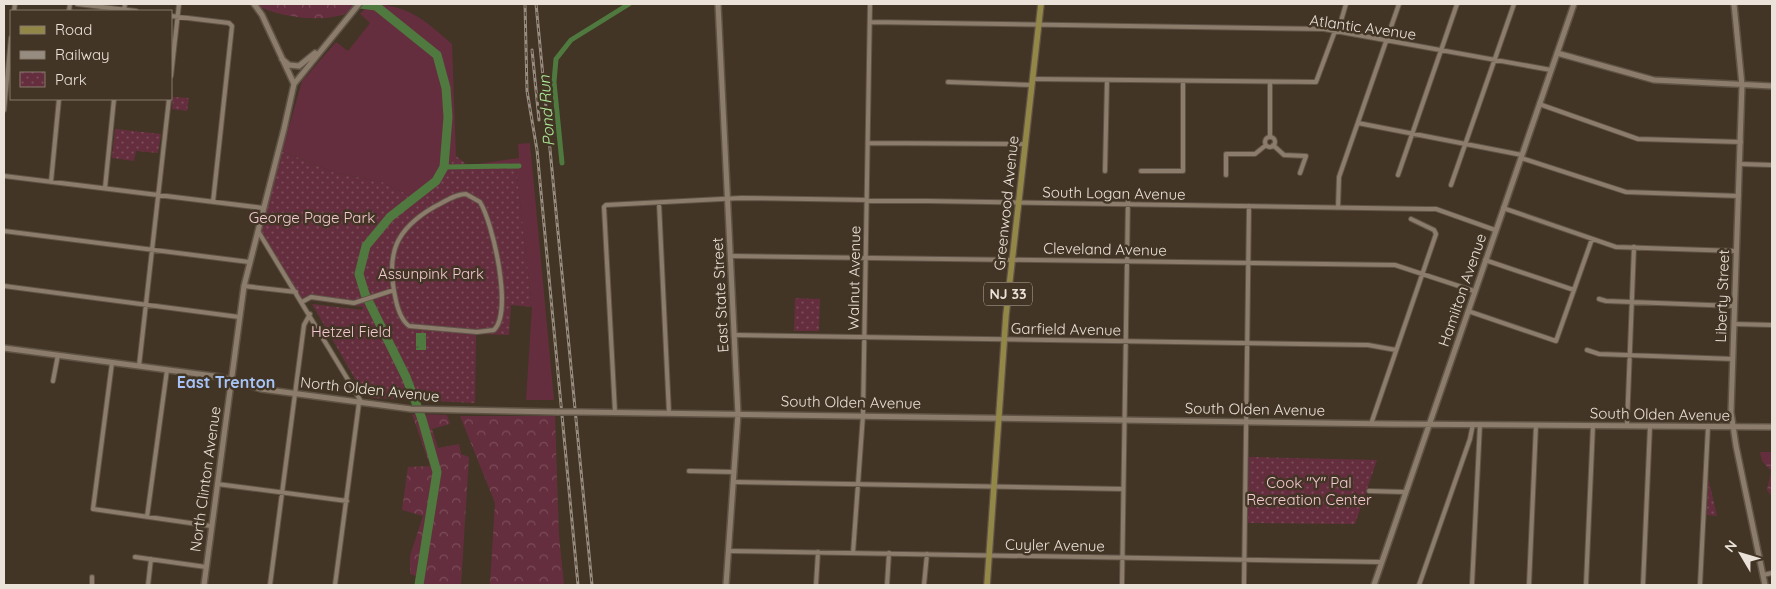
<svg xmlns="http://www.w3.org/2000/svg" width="1776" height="589" viewBox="0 0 1776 589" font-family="Quicksand,sans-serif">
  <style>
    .grass { fill: #652e3e }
    .forest { fill: url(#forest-crowns) }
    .park { fill: url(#park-dots) }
    .water { fill: url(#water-ripples) }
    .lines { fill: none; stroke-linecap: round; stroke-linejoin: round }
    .canal { stroke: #4f793f; stroke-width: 5 }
    .river { stroke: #4f793f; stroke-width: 9 }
    .street-casing { stroke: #5f5346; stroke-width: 6 }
    .secondary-casing { stroke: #5f5346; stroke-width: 8 }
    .primary-casing { stroke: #5f5346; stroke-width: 8 }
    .street { stroke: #8b7c6b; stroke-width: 4 }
    .secondary { stroke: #8b7c6b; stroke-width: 5 }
    .primary { stroke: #928747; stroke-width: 5.5 }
    .rail-casing { stroke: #978c80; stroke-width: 3 }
    .rail { stroke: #423525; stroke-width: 1; stroke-dasharray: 4; stroke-linecap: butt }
    .secondary-bridge-casing { stroke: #5f5346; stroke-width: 8; stroke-linecap: butt }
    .secondary-bridge { stroke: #8b7c6b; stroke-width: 5 }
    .labels { text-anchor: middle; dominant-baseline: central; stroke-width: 5; stroke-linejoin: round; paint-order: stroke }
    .shield { fill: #423525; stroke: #b8aea3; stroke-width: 1 }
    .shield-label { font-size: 14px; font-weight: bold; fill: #ebe2d9 }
    .street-label { font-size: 15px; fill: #ebe2d9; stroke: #423525 }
    .park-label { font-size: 15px; fill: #f5c9d3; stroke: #423525 }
    .water-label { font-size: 16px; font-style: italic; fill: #aeec98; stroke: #423525 }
    .neighbourhood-label { font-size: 16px; font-weight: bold; fill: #a7c4f8; stroke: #423525 }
  </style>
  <defs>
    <pattern id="forest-crowns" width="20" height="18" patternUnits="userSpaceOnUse" patternTransform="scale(1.25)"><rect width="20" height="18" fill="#652e3e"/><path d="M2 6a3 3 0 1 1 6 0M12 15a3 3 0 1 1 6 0" fill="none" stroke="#7b4c59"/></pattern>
    <pattern id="park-dots" width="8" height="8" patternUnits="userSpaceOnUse" patternTransform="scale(1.25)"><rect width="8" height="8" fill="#652e3e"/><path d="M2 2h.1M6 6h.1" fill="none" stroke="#7b4c59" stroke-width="1.8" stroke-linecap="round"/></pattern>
    <pattern id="water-ripples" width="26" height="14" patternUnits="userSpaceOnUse" patternTransform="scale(1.25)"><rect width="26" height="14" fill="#4f793f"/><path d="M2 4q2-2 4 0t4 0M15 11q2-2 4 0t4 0" fill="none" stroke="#4a5e40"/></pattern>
  </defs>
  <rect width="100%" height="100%" fill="#423525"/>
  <path class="grass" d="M369,4C407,4 425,20 452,44L456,156L438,184L417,199L382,182L335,173L282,151L302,81L336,42L348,51L370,23L360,14Z
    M530,143L554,400H526L532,307L516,167L471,168L470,165L519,158L518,144Z"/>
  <path class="forest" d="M253,4H358L361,6C333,26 283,19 253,4Z
    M412,414L447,415L450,424L432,429L438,448L459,444L461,454L469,457L461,585H415L416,576L410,574V556L423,516L402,510L408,467L430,466Z
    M460,416H555L559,535L564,585H490L495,503Z
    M1760,452H1772V497L1767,490L1771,471L1762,461Z"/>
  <path class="park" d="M173,97L189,98L187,111L172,109Z
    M115,129L161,134L158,153L136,151L134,161L112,158Z
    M279,150L335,173L382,182L417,199L438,184L456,156L471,168L516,167L532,307L511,305L509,335L476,334L475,403L372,398L367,392L362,391L312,304L362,310L363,307L300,299L256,234Z
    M795,298L820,299L819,331H794Z
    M1249,457L1377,460L1355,524L1248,523Z
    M1708,477L1717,516L1707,515Z"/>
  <path class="water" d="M416,333H426V350H416Z"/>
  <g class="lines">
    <path class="canal" d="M562,163L554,82L556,59L571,40L629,4
      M444,167L519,166"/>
    <path class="river" d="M360,4L376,6L437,55L446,88L448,117L444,167L436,181L390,217L366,246L359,274L365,294L406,377L422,419L437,472L419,585"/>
    <g class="street-casing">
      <path id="street" d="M77,4L136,11
        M14,11L15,4
        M69,11L70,4
        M124,11L125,4
        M171,16L229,23L232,26L213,202
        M870,22L1324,29L1551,70
        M1338,31L1346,4
        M171,76L179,4
        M1033,79L1316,82L1335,31
        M948,82L1032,85
        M1539,104L1638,139L1741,142
        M4,110L11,38
        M1358,123L1522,155
        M1270,137V82
        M1265 142a5 5 0 1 1 10 0a5 5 0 1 1-10 0Z
        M868,143L1024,144
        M1273,145L1284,155L1306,156L1300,173
        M1521,158L1626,192L1739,196
        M1740,164L1772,165
        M1105,171L1107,81
        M1141,171H1183V81
        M1226,175V154H1255L1266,145
        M1398,175L1457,4
        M4,176L263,208
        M51,182L59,99
        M1451,185L1514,4
        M105,188L114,99
        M466,194L480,202C493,223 513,312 494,330L477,332L409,326C400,319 397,307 395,296C386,253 396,229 434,207C444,202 455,194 466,194Z
        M659,203L669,413
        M1338,208L1339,177L1399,4
        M1503,208L1616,247L1736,251
        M4,231L249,262
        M258,231L362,403
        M731,256L1395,265L1474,291
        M1485,260L1574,290
        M4,286L239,317
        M244,286L296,292
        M1599,299L1606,301L1734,306
        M302,302L311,297L354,303L394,290
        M1468,311L1556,341L1592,239
        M1734,324L1772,325
        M735,335L1368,345L1396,350
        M1587,350L1599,354L1733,359
        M112,363L93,509L211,526
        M139,366L169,99
        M53,381L58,355
        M615,412L604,207L606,205L741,198L1428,209H1436L1495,230
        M1371,424L1436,234L1434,230L1411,219
        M1627,425L1634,247
        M689,471L734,472
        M734,482L1123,489
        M217,484L347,501
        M1369,491L1405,492
        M147,517L167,370
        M729,551L1381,562
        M853,553L863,415L870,4
        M135,557L206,567
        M1763,575L1772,573
        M92,585V577
        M148,585L151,559
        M270,585L304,325L310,314
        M335,585L359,403
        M816,585L818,552
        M887,585L889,553
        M924,585L927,554
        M1122,585L1128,197
        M1244,585L1249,206
        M1419,585L1470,439L1473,424
        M1472,585L1480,424
        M1529,585L1536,425
        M1586,585L1593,425
        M1643,585L1650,426
        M1700,585L1708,427"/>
    </g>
    <g class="secondary-casing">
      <path id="secondary" d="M254,4L262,15L294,84
        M718,4L738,414L726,585
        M1734,4L1742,85L1731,412L1736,446L1765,585
        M1557,53L1654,80L1772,86
        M282,59L289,65L299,66L315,53
        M4,348L221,377L261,389L411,409L558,412
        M581,412L1392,424L1772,427
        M204,585L244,286L284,129L294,84L359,4
        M1374,585L1574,4"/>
    </g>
    <g class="primary-casing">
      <path id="primary" d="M987,585L1006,315L1041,4"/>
    </g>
    <use href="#street" class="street"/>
    <use href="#secondary" class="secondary"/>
    <use href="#primary" class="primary"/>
    <g class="rail-casing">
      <path id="rail" d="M525,4L527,91L537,150L578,585
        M536,4L592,585
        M532,50L539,120"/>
    </g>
    <use href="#rail" class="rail"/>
    <g class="secondary-bridge-casing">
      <path id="secondary-bridge" d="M558,412H581"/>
    </g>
    <use href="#secondary-bridge" class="secondary-bridge"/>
  </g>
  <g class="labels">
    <rect class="shield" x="984" y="282.5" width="48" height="23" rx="4"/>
    <g class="shield-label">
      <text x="1008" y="294">NJ 33</text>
    </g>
    <g class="street-label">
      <text transform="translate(1363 27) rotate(8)">Atlantic Avenue</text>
      <text transform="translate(1114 193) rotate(1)">South Logan Avenue</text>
      <text transform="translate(1006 203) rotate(-84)">Greenwood Avenue</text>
      <text transform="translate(1105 249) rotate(1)">Cleveland Avenue</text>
      <text transform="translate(854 278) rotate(-89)">Walnut Avenue</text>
      <text transform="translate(1462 290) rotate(-71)">Hamilton Avenue</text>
      <text transform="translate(720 295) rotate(-93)">East State Street</text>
      <text transform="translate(1722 296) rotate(-88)">Liberty Street</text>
      <text transform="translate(1066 329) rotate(1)">Garfield Avenue</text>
      <text transform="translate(370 389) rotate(6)">North Olden Avenue</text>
      <text transform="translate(851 402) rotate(1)">South Olden Avenue</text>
      <text transform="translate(1255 409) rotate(1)">South Olden Avenue</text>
      <text transform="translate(1660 414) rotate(1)">South Olden Avenue</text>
      <text transform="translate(205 479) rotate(-82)">North Clinton Avenue</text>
      <text transform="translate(1055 545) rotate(1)">Cuyler Avenue</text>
    </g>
    <g class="park-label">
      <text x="312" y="217">George Page Park</text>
      <text x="431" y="273">Assunpink Park</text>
      <text x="351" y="331">Hetzel Field</text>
      <text x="1309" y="482">Cook "Y" Pal<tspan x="1309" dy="17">Recreation Center</tspan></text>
    </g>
    <g class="water-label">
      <text transform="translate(546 111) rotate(-94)">Pond Run</text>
    </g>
    <g class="neighbourhood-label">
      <text x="226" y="382">East Trenton</text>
    </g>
  </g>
  <rect width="1776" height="589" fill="none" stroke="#ebe2d9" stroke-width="10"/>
  <rect x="10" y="10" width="162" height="90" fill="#423525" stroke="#867a6d"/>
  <rect x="20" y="26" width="25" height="8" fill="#928747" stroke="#867a6d"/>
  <text x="55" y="35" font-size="15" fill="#ebe2d9">Road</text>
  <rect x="20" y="51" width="25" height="8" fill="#978c80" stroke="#867a6d"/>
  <text x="55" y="60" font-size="15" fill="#ebe2d9">Railway</text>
  <rect x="20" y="72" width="25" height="15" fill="url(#park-dots)" stroke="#867a6d"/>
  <text x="55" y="85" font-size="15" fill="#ebe2d9">Park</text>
  <g transform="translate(1741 554) rotate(308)" stroke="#423525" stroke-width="4" paint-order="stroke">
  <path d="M0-4L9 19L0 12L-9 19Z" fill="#ebe2d9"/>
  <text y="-8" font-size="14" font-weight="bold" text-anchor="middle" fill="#ebe2d9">N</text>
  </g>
</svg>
